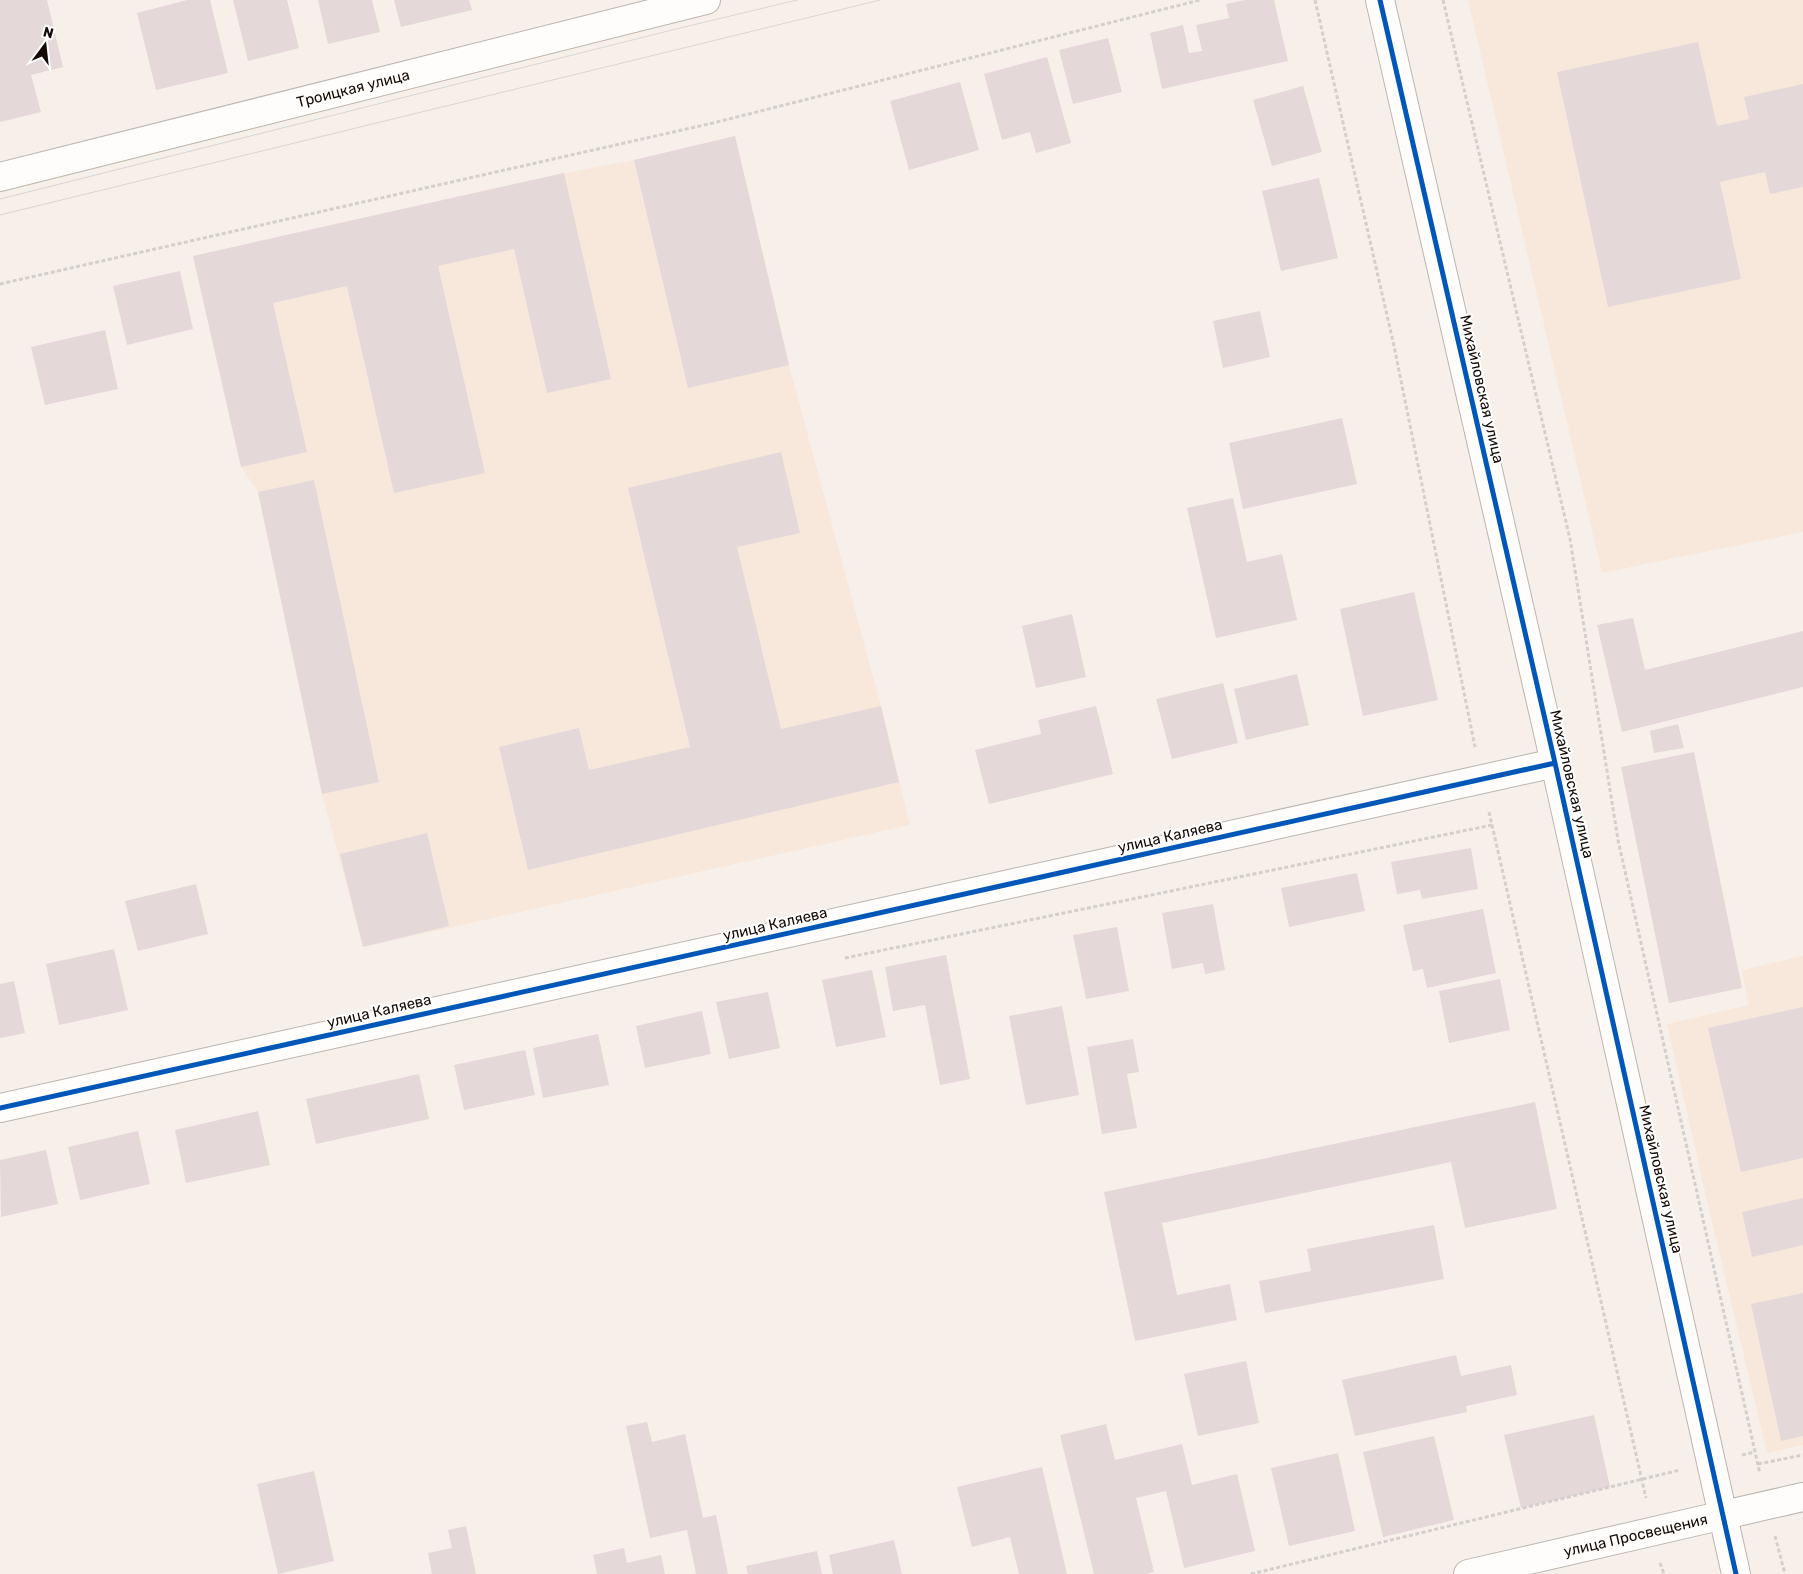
<svg xmlns="http://www.w3.org/2000/svg" width="1803" height="1574" viewBox="0 0 1803 1574" font-family="Rubik,sans-serif">
  <style>
    .built { fill: #f8e8dc }
    .building { fill: #e4d8d8 }
    .lines { fill: none; stroke-linecap: round; stroke-linejoin: round }
    .minor-casing { stroke: #bdb4ad; stroke-width: 30 }
    .tertiary-casing { stroke: #bdb4ad; stroke-width: 30 }
    .path { stroke: #d2cfcd; stroke-width: 3; stroke-dasharray: 4 2.5; stroke-linecap: butt }
    .minor { stroke: #fefdfc; stroke-width: 28 }
    .tertiary { stroke: #fefdfc; stroke-width: 28 }
    .tram { stroke: #d7d5d3; stroke-width: 1 }
    .cycleway-casing { stroke: #fff; stroke-width: 8 }
    .cycleway { stroke: #0057b8; stroke-width: 5 }
    .labels { text-anchor: middle; dominant-baseline: central; stroke-width: 4; stroke-linejoin: round; paint-order: stroke }
    .street-label { font-size: 15px; fill: #160b04; stroke: #fff }
  </style>
  <rect width="100%" height="100%" fill="#f7f0ea"/>
  <path class="built" d="M1468,0H1803V532L1602,573Z
    M735,136L789,365L881,706L910,825L363,947L322,794L258,492L241,467L193,256L564,173L634,160Z
    M1803,956V1445L1767,1453L1710,1214L1667,1024L1749,1005L1742,970Z"/>
  <path class="building" d="M0,0H47L63,67L31,75L41,112L0,122Z
    M187,0H210L228,73L156,90L137,13Z
    M233,0H287L299,48L248,61Z
    M318,0H372L380,32L328,44Z
    M394,0H469L472,10L401,27Z
    M1245,0H1274L1288,61L1162,89L1150,33L1183,25L1189,53L1202,51L1196,25L1229,18L1226,4Z
    M1108,38L1122,92L1073,104L1059,50Z
    M1698,42L1717,126L1749,119L1744,97L1803,84V187L1770,194L1765,172L1720,182L1741,279L1608,307L1557,72Z
    M1047,57L1071,143L1036,153L1030,132L1002,140L984,74Z
    M960,82L979,150L909,170L890,101Z
    M1303,86L1322,152L1272,166L1253,100Z
    M735,136L789,365L688,388L634,160Z
    M564,173L611,379L547,393L514,249L438,266L485,473L394,493L347,286L273,303L307,452L241,467L193,256Z
    M1319,178L1338,258L1281,271L1262,191Z
    M180,271L193,329L127,345L113,286Z
    M1260,311L1270,357L1223,368L1213,321Z
    M105,330L118,389L45,405L31,347Z
    M1342,418L1357,484L1243,509L1229,443Z
    M781,452L800,533L737,547L781,729L881,706L899,782L528,870L499,747L579,728L589,770L690,747L628,488Z
    M314,480L379,782L322,794L258,492Z
    M1233,498L1247,562L1282,554L1297,620L1216,638L1187,508Z
    M1414,592L1438,700L1363,716L1340,609Z
    M1072,614L1086,677L1036,688L1022,626Z
    M1633,618L1645,670L1803,631V687L1622,732L1597,625Z
    M1297,674L1309,725L1246,740L1234,689Z
    M1223,683L1238,743L1172,759L1156,699Z
    M1096,706L1113,774L989,804L975,750L1041,734L1038,720Z
    M1678,724L1684,748L1654,753L1650,731Z
    M1694,752L1742,988L1669,1003L1621,767Z
    M427,833L449,926L363,947L340,854Z
    M1471,848L1478,889L1422,899L1420,890L1397,894L1391,862Z
    M1357,873L1365,911L1289,927L1281,888Z
    M196,884L208,934L138,951L125,901Z
    M1213,904L1225,970L1205,974L1203,963L1172,969L1162,913Z
    M1483,909L1496,973L1427,988L1423,969L1413,971L1403,925Z
    M1117,927L1129,991L1086,999L1073,935Z
    M114,949L128,1010L59,1025L46,964Z
    M946,955L970,1079L940,1085L925,1005L893,1011L885,967Z
    M872,970L886,1037L836,1047L822,980Z
    M1500,979L1510,1030L1449,1043L1439,991Z
    M14,981L25,1033L0,1038V984Z
    M768,992L780,1048L729,1059L716,1002Z
    M1062,1006L1079,1095L1026,1105L1009,1016Z
    M1803,1007V1158L1741,1172L1708,1028Z
    M702,1011L711,1054L645,1068L636,1026Z
    M598,1034L609,1085L543,1098L533,1048Z
    M1133,1039L1139,1072L1127,1074L1137,1128L1102,1134L1087,1047Z
    M525,1050L535,1095L464,1110L454,1065Z
    M419,1074L429,1119L316,1144L306,1099Z
    M1535,1102L1557,1209L1465,1228L1451,1162L1162,1223L1177,1295L1230,1284L1237,1320L1135,1341L1104,1192Z
    M258,1111L270,1165L186,1183L175,1130Z
    M138,1131L150,1184L80,1200L68,1147Z
    M46,1150L58,1204L1,1217L0,1160Z
    M1803,1198V1245L1752,1257L1742,1212Z
    M1434,1225L1444,1279L1265,1313L1259,1281L1311,1271L1307,1249Z
    M1803,1293V1436L1781,1441L1751,1304Z
    M1456,1355L1461,1376L1511,1365L1517,1395L1466,1406L1467,1412L1355,1436L1342,1380Z
    M1246,1361L1259,1423L1198,1436L1184,1374Z
    M1594,1415L1610,1487L1521,1508L1504,1435Z
    M647,1422L652,1442L685,1434L703,1518L716,1515L728,1574H696L687,1530L650,1538L626,1426Z
    M1106,1424L1115,1460L1182,1444L1192,1485L1237,1474L1255,1551L1184,1568L1166,1491L1136,1498L1154,1572L1145,1574H1094L1060,1435Z
    M1434,1436L1454,1520L1383,1537L1363,1452Z
    M1338,1453L1355,1531L1289,1546L1271,1468Z
    M1042,1467L1067,1574H1019L1010,1537L972,1547L957,1487Z
    M314,1471L334,1561L278,1574L257,1484Z
    M466,1526L476,1574H432L428,1553L452,1548L448,1530Z
    M894,1540L902,1574H833L829,1555Z
    M624,1548L627,1563L661,1555L665,1574H597L593,1555Z
    M817,1551L822,1574H748L746,1566Z"/>
  <g class="lines">
    <g class="minor-casing">
      <g id="minor">
        <path d="M0,1108L1555,763"/>
        <path id="s1" d="M1468,1574L1724,1515"/>
      </g>
    </g>
    <g class="tertiary-casing">
      <g id="tertiary">
        <path d="M1380,0L1555,763L1736,1574"/>
        <path id="s2" d="M0,177L706,0"/>
        <path d="M1724,1515L1803,1497"/>
      </g>
    </g>
    <path class="path" d="M1315,0L1394,346L1475,747
      M1443,0L1570,539L1618,840L1760,1474
      M0,284L713,123L1200,0
      M1489,812L1646,1498
      M845,958L1492,825
      M1742,1455L1755,1452
      M1758,1464L1803,1455
      M1775,1536L1785,1574
      M1660,1563L1664,1574
      M1251,1574L1680,1470"/>
    <use href="#minor" class="minor"/>
    <use href="#tertiary" class="tertiary"/>
    <path class="tram" d="M0,199L672,30L797,0
      M0,215L880,0"/>
    <g class="cycleway-casing">
      <path id="cycleway" d="M1380,0L1555,763L1736,1574
        M0,1108L1555,763"/>
    </g>
    <use href="#cycleway" class="cycleway"/>
  </g>
  <g class="labels">
    <g class="street-label">
      <text stroke="none"><textPath href="#s2" startOffset="364">Троицкая улица</textPath></text>
      <text transform="translate(1482 389) rotate(77)">Михайловская улица</text>
      <text transform="translate(1572 784) rotate(77)">Михайловская улица</text>
      <text transform="translate(1170 836) rotate(-13)">улица Каляева</text>
      <text transform="translate(775 924) rotate(-13)">улица Каляева</text>
      <text transform="translate(379 1011) rotate(-13)">улица Каляева</text>
      <text transform="translate(1661 1179) rotate(77)">Михайловская улица</text>
      <text stroke="none"><textPath href="#s1" startOffset="172">улица Просвещения</textPath></text>
    </g>
  </g>
  <g transform="translate(45 45) rotate(15)" stroke="#ffffff" stroke-width="4" paint-order="stroke">
  <path d="M0-4L9 19L0 12L-9 19Z" fill="#160b04"/>
  <text y="-8" font-size="14" font-weight="bold" text-anchor="middle" fill="#160b04">N</text>
  </g>
</svg>
